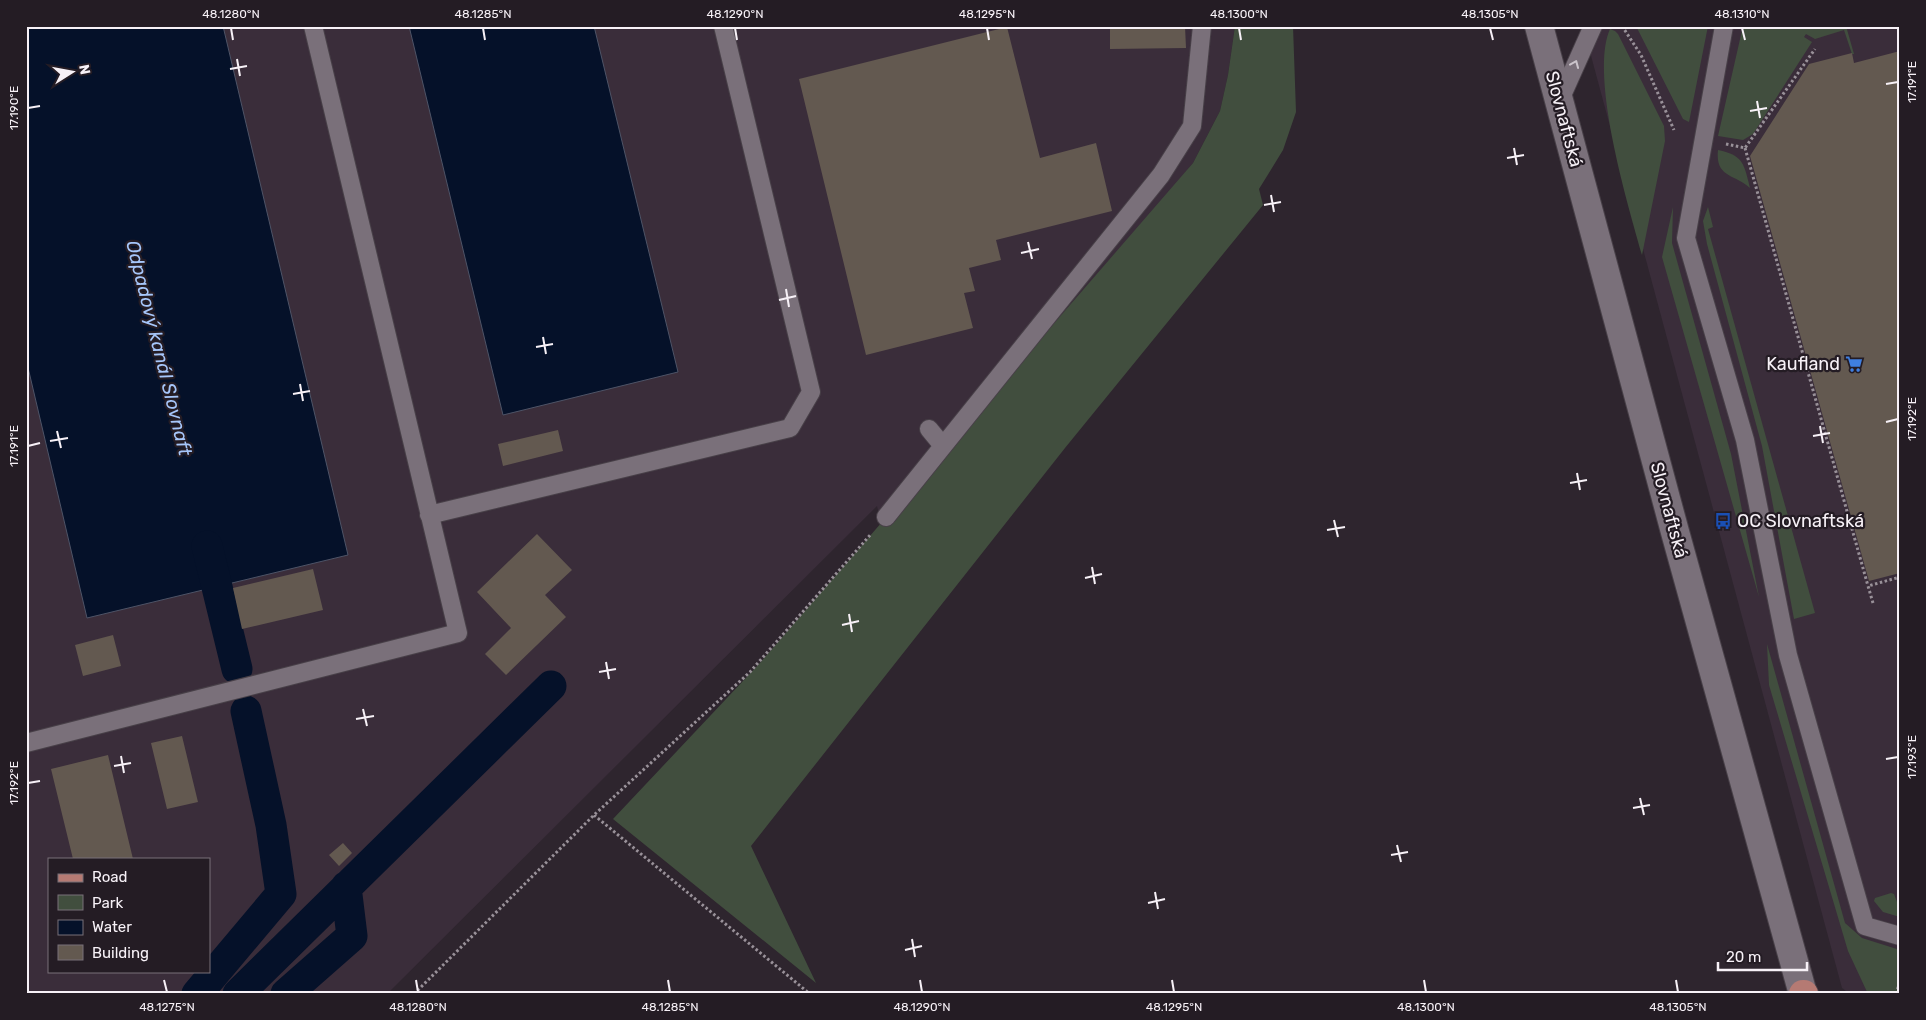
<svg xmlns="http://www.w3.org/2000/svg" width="1926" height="1020" viewBox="0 0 1926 1020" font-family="Rubik,sans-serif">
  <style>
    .built { fill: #3a2d3a; fill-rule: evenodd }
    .green { fill: #414e3e }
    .water { fill: #051129; stroke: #4e5467 }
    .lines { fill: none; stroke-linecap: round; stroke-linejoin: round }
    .canal { stroke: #051129; stroke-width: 31 }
    .building { fill: #635950 }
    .service-casing { stroke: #484048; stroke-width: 20 }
    .secondary-casing { stroke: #484048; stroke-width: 30 }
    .primary-casing { stroke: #484048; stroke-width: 30 }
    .path { stroke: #999199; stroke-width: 3; stroke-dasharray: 2.5 2.5; stroke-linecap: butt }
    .service { stroke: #7a707a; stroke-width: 18 }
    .secondary { stroke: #7a707a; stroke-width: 28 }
    .primary { stroke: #b57a73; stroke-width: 28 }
    .oneway { stroke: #cbc4cb }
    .ticks { fill: none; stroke: #f7f1f7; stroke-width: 2 }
    .labels { text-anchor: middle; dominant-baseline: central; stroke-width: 4.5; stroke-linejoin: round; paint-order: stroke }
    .street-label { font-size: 18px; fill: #f7f1f7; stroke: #241c24 }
    .poi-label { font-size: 18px; fill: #f7f1f7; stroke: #241c24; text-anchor: end }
    .water-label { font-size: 19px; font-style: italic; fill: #a6c6fa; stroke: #241c24 }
    .neatline { fill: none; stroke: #f7f1f7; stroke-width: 2 }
    .ticks-label { font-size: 12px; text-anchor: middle; fill: #f7f1f7 }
  </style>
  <rect width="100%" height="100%" fill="#2e252e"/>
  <path class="built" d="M26,26H1235L1228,75L1220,111L1193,163L886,543L877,506L387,994H26ZM49,859H209V971H49Z
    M1583,26H1900V994H1850L1842,988Z"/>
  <path class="green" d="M1235,26H1293L1296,112L1283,150L1259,189L1263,205L1065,448L751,846L816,983L613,819L759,664L1193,163L1220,111L1228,75Z
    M1636,26H1708L1689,122L1683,119Z
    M1743,26H1846L1854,54H1852L1844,30L1815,39L1806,34L1804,37L1812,42L1753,134L1743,140L1718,136Z
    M1610,29L1615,31L1618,34L1664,126L1665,141L1642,255C1628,205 1589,76 1610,29Z
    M1718,150C1744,155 1744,165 1750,188C1735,174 1715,178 1718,150Z
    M1673,207L1672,243L1731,454L1759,597L1662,257Z
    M1708,207L1713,227L1708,229L1815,613L1794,619L1762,446L1707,244L1703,221Z
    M1767,644L1845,923L1862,938L1900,950V994H1868L1848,951L1769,685Z
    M1891,893L1894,894L1897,902H1900V917L1883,912L1874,901L1875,898Z"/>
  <path class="water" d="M26,26H223L348,555L87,618L26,359Z
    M409,26H594L678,372L503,415Z"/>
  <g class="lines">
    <path class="canal" d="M207,546L237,669
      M197,994L281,894L271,825L246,711
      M238,994L551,686
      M286,994L352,936L346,887"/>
  </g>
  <path class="building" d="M1110,26H1185L1186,48L1110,49Z
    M1007,27L1040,158L1096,143L1112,211L996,240L1001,260L969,268L975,291L964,293L973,328L866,355L799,79Z
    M1900,51V573L1869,581L1750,156L1809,64L1852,53L1854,63Z
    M558,430L563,451L503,466L498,444Z
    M537,534L572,570L545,595L566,617L506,675L485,654L511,628L477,592Z
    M313,569L323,610L242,629L233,588Z
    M113,635L121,666L83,676L75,645Z
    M182,736L198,802L167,809L151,743Z
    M108,755L133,859H73L51,769Z
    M343,843L352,853L339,866L329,855Z"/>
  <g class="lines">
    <g class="service-casing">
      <path id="service" d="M1724,26L1686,238L1745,440L1788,655L1865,926L1900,936
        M1559,102L1593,26
        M929,429L943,446
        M429,515L790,428L811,392L723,26
        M886,517L1161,175L1192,126L1202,26
        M26,743L458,633L313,26"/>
    </g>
    <g class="secondary-casing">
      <path id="secondary" d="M1539,26L1675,532L1803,994"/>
    </g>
    <g class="primary-casing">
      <path id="primary" d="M1803,994H1804"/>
    </g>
    <path class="path" d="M1622,26L1641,55L1674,130
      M1726,144L1745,148L1815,49
      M1745,148L1868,586
      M1873,603L1868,586L1900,577
      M594,815L810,994
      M414,994L594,815L750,672L871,534
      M1896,994L1900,981"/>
    <use href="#service" class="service"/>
    <use href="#secondary" class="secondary"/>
    <use href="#primary" class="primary"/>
  </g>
  <defs><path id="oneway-chevron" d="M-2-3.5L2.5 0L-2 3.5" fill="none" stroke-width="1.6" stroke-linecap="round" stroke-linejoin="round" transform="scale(1.25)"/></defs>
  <use class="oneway" href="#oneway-chevron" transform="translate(1575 64) rotate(-67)"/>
  <path class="ticks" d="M231,28L233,40M483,28L485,40M735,28L737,40M987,28L989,40M1239,28L1241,40M1490,28L1493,40M1742,28L1745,40M237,59L240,76M230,69L247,66M1886,84L1898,82M1757,101L1760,118M28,108L40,106M1750,111L1767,108M1514,148L1517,165M1507,158L1524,155M1271,195L1274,212M1264,205L1281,202M1028,242L1032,259M1021,253L1039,249M786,289L789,307M779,300L796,296M543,337L546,354M536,347L553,344M300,384L303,401M293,394L310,391M1886,422L1898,419M1820,426L1823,443M57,431L61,448M1813,436L1830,433M50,441L68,438M28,446L40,443M1577,473L1580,490M1570,483L1587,480M1334,520L1338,537M1327,530L1345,527M1092,567L1095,584M1085,578L1102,574M849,614L852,632M842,625L859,621M606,662L609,679M599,672L616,669M363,709L367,726M356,719L374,716M121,756L124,773M1886,759L1898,757M114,766L131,763M28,783L40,781M1640,798L1644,815M1633,808L1650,805M1397,845L1401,862M1391,855L1408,852M1155,892L1158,909M1148,903L1165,899M912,939L915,957M905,950L922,946M164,980L167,992M416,980L418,992M668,980L670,992M920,980L922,992M1172,980L1174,992M1424,980L1426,992M1676,980L1678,992"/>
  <defs>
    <g id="supermarket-bare" transform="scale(1.35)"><path d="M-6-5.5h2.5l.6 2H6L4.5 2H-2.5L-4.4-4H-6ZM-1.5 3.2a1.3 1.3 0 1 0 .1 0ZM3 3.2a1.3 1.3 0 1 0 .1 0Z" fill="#3f7fe0" stroke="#241c24" stroke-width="2.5" paint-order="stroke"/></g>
    <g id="bus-bare" transform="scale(1.35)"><path d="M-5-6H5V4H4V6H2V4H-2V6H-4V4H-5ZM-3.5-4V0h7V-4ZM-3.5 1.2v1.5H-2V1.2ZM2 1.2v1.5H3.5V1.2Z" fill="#1a4fb4" stroke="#241c24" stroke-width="2.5" paint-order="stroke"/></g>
  </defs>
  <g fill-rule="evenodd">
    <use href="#supermarket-bare" x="1854" y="364"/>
    <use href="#bus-bare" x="1723" y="521"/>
  </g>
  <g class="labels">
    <g class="street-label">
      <text transform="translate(1564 119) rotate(75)">Slovnaftská</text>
      <text transform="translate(1669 510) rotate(75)">Slovnaftská</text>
    </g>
    <g class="poi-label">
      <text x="1840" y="364">Kaufland</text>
      <text x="1737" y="521" text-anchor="start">OC Slovnaftská</text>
    </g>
    <g class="water-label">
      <text transform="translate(159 348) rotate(76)">Odpadový kanál Slovnaft</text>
    </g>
  </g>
  <rect width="1926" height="1020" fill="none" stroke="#241c24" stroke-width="55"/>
  <rect x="48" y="858" width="162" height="115" fill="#241c24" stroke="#787178"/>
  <rect x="58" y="874" width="25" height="8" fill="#b57a73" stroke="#787178"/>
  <text x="92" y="882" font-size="15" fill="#f7f1f7">Road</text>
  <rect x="58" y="895" width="25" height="15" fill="#414e3e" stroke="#787178"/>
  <text x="92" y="908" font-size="15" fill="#f7f1f7">Park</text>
  <rect x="58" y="920" width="25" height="15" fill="#051129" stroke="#787178"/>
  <text x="92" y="932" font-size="15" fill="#f7f1f7">Water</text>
  <rect x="58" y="945" width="25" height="15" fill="#635950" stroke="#787178"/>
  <text x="92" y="958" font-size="15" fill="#f7f1f7">Building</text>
  <g transform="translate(72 72) rotate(79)" stroke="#241c24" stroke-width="4" paint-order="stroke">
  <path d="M0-4L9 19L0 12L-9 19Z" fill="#f7f1f7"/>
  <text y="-8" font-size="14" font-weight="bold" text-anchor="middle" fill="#f7f1f7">N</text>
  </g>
  <path d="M1718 962v8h89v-8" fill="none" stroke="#f7f1f7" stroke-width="2.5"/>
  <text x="1726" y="962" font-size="15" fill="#f7f1f7" stroke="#241c24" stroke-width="4" paint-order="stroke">20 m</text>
  <rect x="28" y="28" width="1870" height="964" class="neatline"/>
  <g class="ticks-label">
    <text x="231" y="18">48.1280°N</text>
    <text x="483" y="18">48.1285°N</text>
    <text x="735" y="18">48.1290°N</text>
    <text x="987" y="18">48.1295°N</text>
    <text x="1239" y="18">48.1300°N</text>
    <text x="1490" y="18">48.1305°N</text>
    <text x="1742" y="18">48.1310°N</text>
    <text transform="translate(1912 82) rotate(-90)" y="4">17.191°E</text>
    <text transform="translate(14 108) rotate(-90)" y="4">17.190°E</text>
    <text transform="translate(1912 419) rotate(-90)" y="4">17.192°E</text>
    <text transform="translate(14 446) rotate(-90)" y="4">17.191°E</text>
    <text transform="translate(1912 757) rotate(-90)" y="4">17.193°E</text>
    <text transform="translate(14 783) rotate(-90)" y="4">17.192°E</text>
    <text x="167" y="1011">48.1275°N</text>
    <text x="418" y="1011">48.1280°N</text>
    <text x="670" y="1011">48.1285°N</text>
    <text x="922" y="1011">48.1290°N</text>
    <text x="1174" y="1011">48.1295°N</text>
    <text x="1426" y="1011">48.1300°N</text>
    <text x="1678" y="1011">48.1305°N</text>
  </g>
</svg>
